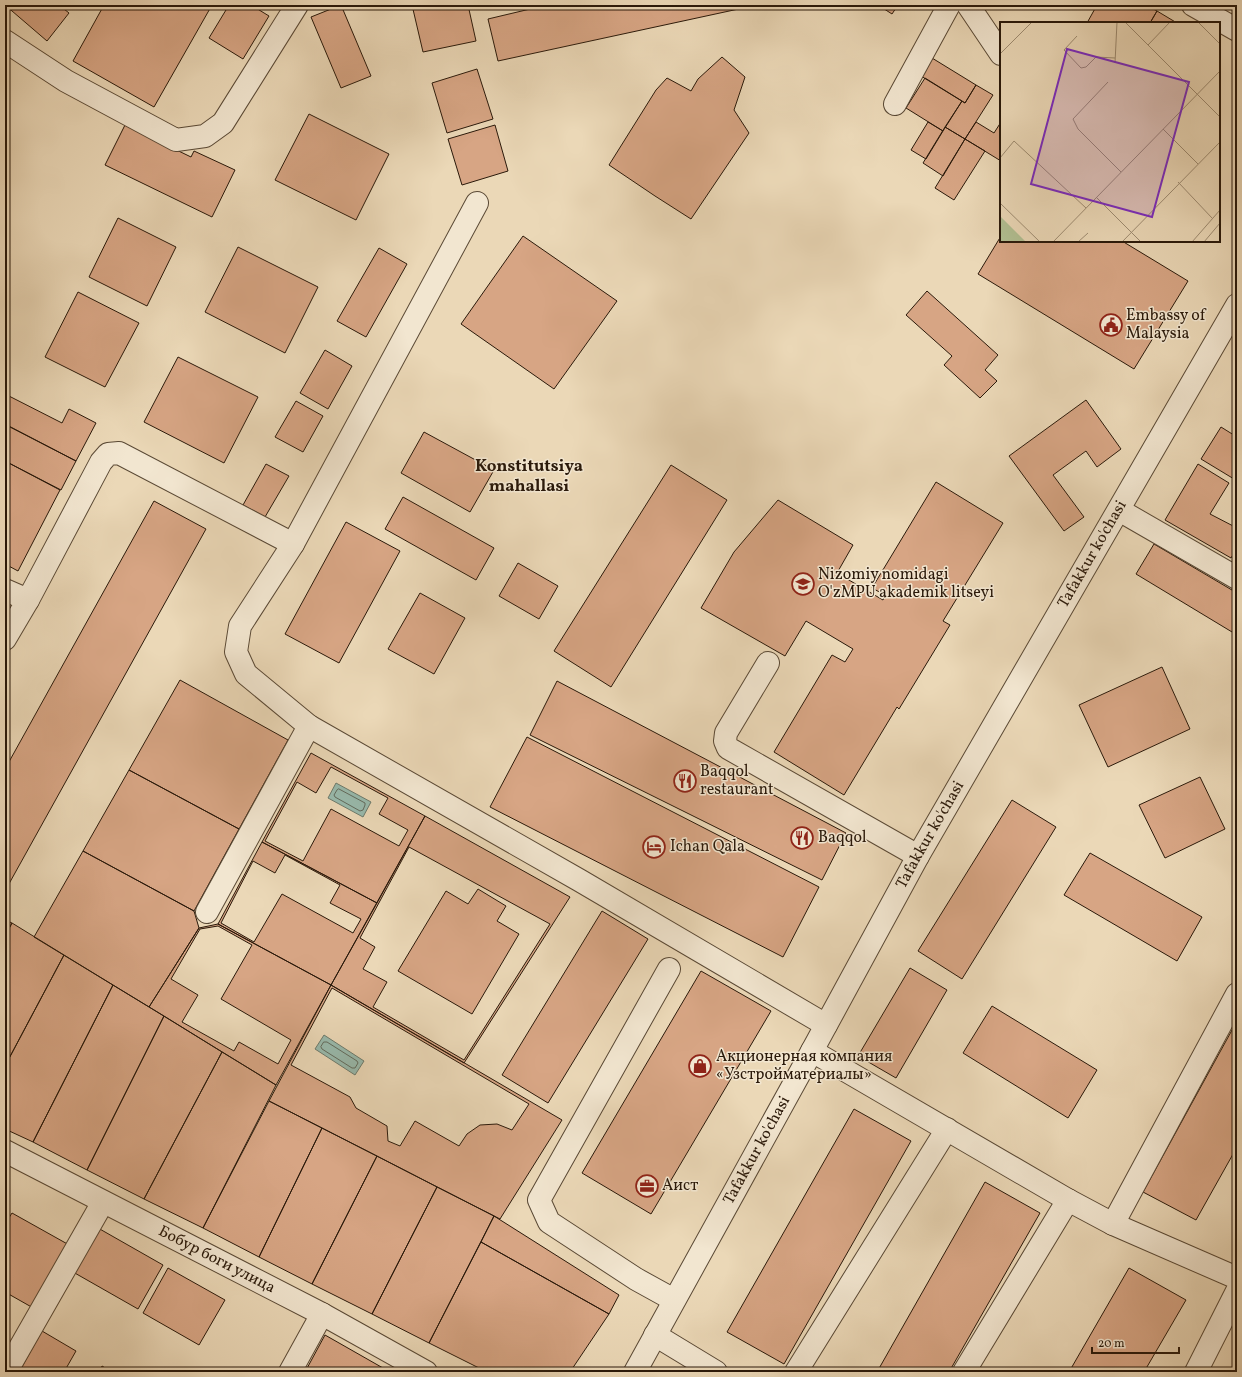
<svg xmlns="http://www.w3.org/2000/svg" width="1242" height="1377" viewBox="0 0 1242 1377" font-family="Vollkorn,serif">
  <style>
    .water { fill: #98baad; stroke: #6c7a6c }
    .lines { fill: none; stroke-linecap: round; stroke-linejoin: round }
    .shore { stroke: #616a5c; stroke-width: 1 }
    .building { fill: #d7a584; stroke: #2a190a; fill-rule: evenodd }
    .minor-casing { stroke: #5a4935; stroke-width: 24 }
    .minor { stroke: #f2e6d0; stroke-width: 22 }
    .labels { text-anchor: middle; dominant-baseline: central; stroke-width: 3; stroke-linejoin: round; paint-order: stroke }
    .poi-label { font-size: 16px; fill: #2a190a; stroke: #f2e6d0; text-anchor: start }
    .street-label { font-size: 16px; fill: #2a190a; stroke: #f2e6d0 }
    .neighbourhood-label { font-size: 17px; font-weight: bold; fill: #2a190a; stroke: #f2e6d0 }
    .inset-road { fill: none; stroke: #9e8c72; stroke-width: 1 }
    .view { fill: #7b2cbf; fill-opacity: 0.15; stroke: #7b2cbf; stroke-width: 2 }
    .inset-edge { fill: none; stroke: #2a190a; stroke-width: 2 }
  </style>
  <rect width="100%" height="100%" fill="#ebd8b7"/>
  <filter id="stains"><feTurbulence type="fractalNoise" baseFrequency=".005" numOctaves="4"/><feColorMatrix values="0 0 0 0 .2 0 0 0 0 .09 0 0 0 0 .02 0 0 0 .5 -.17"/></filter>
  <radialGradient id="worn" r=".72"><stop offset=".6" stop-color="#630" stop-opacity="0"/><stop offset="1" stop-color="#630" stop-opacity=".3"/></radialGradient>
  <path class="water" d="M336,783L371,802L363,817L328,798Z
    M324,1035L364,1061L355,1075L315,1049Z"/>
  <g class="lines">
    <path class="shore" d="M339,789L365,803V805L363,810L360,811L335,797L334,795L337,790Z
      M324,1042H327L357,1061L358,1063L355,1068H352L322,1049L321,1047Z"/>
  </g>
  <path class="building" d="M5,5H59L69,13L47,41Z
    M104,5H212L154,107L73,61Z
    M229,5H251L269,16L243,59L209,38Z
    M266,5H276L273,9Z
    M341,5L371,76L341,88L311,17Z
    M412,5H468L476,41L423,52Z
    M547,5H757L498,61L488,19Z
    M878,5H898L892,14Z
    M1097,5H1146L1157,11L1150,23H1087Z
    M1157,11L1177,23H1150Z
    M722,57L745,77L734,110L749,133L691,219L655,196L609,165L656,90L667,78L691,91L698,79Z
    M932,58L976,85L965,103L921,76Z
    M477,69L493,119L447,133L432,83Z
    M925,78L962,101L943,131L906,108Z
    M976,85L993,95L965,139L945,127L962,101L965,103Z
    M309,114L389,154L356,220L275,180Z
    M928,122L943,131L926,159L911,150Z
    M976,122L994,133L1001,122V161L965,139Z
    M125,125L191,157L194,151L235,170L212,217L105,165Z
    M495,125L508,171L462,185L448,139Z
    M945,127L965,139L943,176L923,163Z
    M965,139L985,151L954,200L935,188Z
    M118,218L176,247L147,306L89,277Z
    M523,236L617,301L554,389L461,324Z
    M1001,236V241H1122L1188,281L1134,369L978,274Z
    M238,247L318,287L285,353L205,312Z
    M379,248L407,264L366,337L337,321Z
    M927,291L998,355L985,370L997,381L980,398L944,365L952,356L906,315Z
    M78,292L139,323L105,387L45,357Z
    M325,350L352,366L328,409L300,393Z
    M178,357L258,397L224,463L144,422Z
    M5,394L62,423L69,409L96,423L76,461L5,424Z
    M1086,400L1121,449L1097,467L1086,451L1053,475L1084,517L1064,531L1009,456Z
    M296,401L323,416L303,452L275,437Z
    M6,425L76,461L61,490L5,461V427Z
    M1221,427L1237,437V474L1234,479L1201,459Z
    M424,432L494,470L470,512L401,473Z
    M5,461L60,490L18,571L5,564Z
    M266,464L289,476L265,517L243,505Z
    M1198,464L1229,483L1210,514L1237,528V548L1231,558L1165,520Z
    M671,465L727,500L611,687L554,651Z
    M936,482L1003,523L943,621L950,625L899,709L897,707L844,795L774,752L832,655L845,662L853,649L806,621L785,656L701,608L734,552L778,500L853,545L837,573L883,600L885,595L872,588Z
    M403,497L494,548L476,580L385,529Z
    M154,501L206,529L5,891V769Z
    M346,522L400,551L339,663L285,634Z
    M1154,544L1237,593V635L1136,574Z
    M518,563L558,586L539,619L499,596Z
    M420,593L465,618L434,674L388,649Z
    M1162,667L1190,729L1108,767L1079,705Z
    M180,680L288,740L239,829L129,770Z
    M557,681L846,833L822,880L530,735Z
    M527,737L819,887L783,957L490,807Z
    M311,753L425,816L377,903L262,842ZM331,767L388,798L379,814L408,830L399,846L331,809L303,861L265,841L297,782L316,793Z
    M129,770L239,829L194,911L83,851Z
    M1200,777L1225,829L1165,858L1139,805Z
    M1012,800L1056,827L962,979L918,951Z
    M425,816L570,897L464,1063L331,985ZM409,847L550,924L464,1060L373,1007L387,982L363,969L375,947L360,938Z
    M262,842L377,903L331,985L218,924ZM285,855L340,885L330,903L361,919L353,933L282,894L254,942L221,923L253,861L275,873Z
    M83,851L194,911L199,928L149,1007L34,937Z
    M1090,853L1202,917L1177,961L1064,895Z
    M478,889L506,906L497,921L519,934L472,1014L398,971L446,891L468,904Z
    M602,911L648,939L548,1103L502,1075Z
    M5,920L12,923L5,936Z
    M12,923L64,955L5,1066V936Z
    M218,924L331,985L276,1085L149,1007L199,928ZM218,926L252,945L221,999L291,1040L278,1064L239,1042L234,1051L182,1022L198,995L171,979L200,929Z
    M64,955L113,985L33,1142L5,1129V1066Z
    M910,968L947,990L896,1078L858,1056Z
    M701,971L771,1011L651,1214L582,1173Z
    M113,985L164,1016L87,1170L33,1142Z
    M331,985L562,1120L500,1219L269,1101ZM332,988L529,1104L512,1130L497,1124L480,1125L467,1134L459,1146L415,1121L400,1146L388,1141L387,1126L356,1108L350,1097L291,1065Z
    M992,1006L1097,1070L1068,1118L963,1053Z
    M164,1016L222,1052L144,1199L87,1170Z
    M1237,1021V1147L1196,1220L1143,1192Z
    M222,1052L276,1085L203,1228L144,1199Z
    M269,1101L322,1128L259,1257L203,1228Z
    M854,1109L911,1141L784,1364L727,1332Z
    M322,1128L377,1156L312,1284L259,1257Z
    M377,1156L437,1187L372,1314L312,1284Z
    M985,1182L1040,1213L949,1372H877Z
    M437,1187L494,1216L429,1343L372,1314Z
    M12,1213L71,1246L35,1309L5,1292V1224Z
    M494,1216L619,1295L609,1314L481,1242Z
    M98,1228L163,1265L138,1309L73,1272Z
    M481,1242L609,1314L570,1372H487L429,1343Z
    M168,1268L225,1300L199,1345L143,1313Z
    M1129,1268L1186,1300L1144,1372H1069Z
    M42,1331L76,1351L64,1372H19Z
    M325,1335L390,1372H305Z
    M102,1366L112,1372H99Z"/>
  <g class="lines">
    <g class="minor-casing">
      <g id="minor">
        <path d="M968,5L1001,54"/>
        <path d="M1193,5L1237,30"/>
        <path d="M5,41L66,81L176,140L205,136L223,123L297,5"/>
        <path d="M895,104L949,5"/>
        <path d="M477,203L293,544L240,626L236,652L246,674L309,726L579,880L826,1025"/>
        <path d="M1119,510L1237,578"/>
        <path d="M5,590L28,600"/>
        <path d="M5,639L28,600L101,462L108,454L119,453L293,544"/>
        <path d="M768,663L726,733L725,741L728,748L918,856"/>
        <path d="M207,912L309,726"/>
        <path d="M669,969L539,1200L549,1222L636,1279L674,1300"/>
        <path d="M812,1051L1068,1200L1113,1224L1237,1278"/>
        <path id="s1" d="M5,1151L322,1314L426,1372"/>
        <path d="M1113,1224L1237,994"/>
        <path d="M655,1335L716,1372"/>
        <path d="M6,1372L103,1202"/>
        <path d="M290,1372L322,1314"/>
        <path id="s2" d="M635,1372L812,1051L918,856L1237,305"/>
        <path d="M796,1372L947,1129"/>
        <path d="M964,1372L1068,1200"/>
        <path d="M1196,1372L1237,1291"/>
      </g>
    </g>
    <use href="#minor" class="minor"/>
  </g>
  <defs>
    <g id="civic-ring" transform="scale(1.15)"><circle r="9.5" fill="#f2e6d0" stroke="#8f2418" stroke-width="1.5"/><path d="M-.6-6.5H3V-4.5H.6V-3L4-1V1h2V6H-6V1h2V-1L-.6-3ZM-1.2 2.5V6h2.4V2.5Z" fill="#8f2418"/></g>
    <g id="university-ring" transform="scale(1.15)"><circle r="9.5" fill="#f2e6d0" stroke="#8f2418" stroke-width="1.5"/><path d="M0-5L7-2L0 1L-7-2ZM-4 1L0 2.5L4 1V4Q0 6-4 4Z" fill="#8f2418"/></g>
    <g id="restaurant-ring" transform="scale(1.15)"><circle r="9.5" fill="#f2e6d0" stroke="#8f2418" stroke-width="1.5"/><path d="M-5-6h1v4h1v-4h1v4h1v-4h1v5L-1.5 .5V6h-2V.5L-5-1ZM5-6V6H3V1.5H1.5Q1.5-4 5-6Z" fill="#8f2418"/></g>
    <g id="hotel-ring" transform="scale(1.15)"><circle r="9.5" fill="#f2e6d0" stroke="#8f2418" stroke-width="1.5"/><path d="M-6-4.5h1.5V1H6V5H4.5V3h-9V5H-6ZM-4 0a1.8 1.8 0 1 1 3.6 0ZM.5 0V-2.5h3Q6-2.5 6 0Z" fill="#8f2418"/></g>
    <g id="shop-ring" transform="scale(1.15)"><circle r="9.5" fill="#f2e6d0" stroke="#8f2418" stroke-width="1.5"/><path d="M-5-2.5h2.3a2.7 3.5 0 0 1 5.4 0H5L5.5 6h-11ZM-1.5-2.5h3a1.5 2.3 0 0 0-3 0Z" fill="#8f2418"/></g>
    <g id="office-ring" transform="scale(1.15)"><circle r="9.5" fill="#f2e6d0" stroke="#8f2418" stroke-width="1.5"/><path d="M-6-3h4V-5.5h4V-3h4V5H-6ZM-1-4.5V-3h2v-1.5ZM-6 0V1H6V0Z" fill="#8f2418"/></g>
  </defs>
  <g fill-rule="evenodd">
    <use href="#civic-ring" x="1111" y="325"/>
    <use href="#university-ring" x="803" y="584"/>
    <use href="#restaurant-ring" x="685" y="781"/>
    <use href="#restaurant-ring" x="802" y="838"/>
    <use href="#hotel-ring" x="654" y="847"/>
    <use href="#shop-ring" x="700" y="1066"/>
    <use href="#office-ring" x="647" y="1186"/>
  </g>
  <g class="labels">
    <g class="poi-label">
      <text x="1126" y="316">Embassy of<tspan x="1126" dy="18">Malaysia</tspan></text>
      <text x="818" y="575">Nizomiy nomidagi<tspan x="818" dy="18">O'zMPU akademik litseyi</tspan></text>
      <text x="700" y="772">Baqqol<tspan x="700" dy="18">restaurant</tspan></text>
      <text x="818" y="838">Baqqol</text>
      <text x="670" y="847">Ichan Qala</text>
      <text x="716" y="1057">Акционерная компания<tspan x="716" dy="18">«Узстройматериалы»</tspan></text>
      <text x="662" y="1186">Аист</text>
    </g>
    <g class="street-label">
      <text stroke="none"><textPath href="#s2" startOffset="937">Tafakkur ko'chasi</textPath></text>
      <text stroke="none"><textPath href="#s2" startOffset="613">Tafakkur ko'chasi</textPath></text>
      <text stroke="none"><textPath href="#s2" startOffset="253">Tafakkur ko'chasi</textPath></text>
      <text stroke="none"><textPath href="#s1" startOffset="238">Бобур боги улица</textPath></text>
    </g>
    <g class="neighbourhood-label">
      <text x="529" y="466">Konstitutsiya<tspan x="529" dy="20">mahallasi</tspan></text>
    </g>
  </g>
  <g transform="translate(1000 22)">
    <rect width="220" height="220" fill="#ebd8b7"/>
    <path d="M0,194L26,220H0Z" fill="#b2c093"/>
    <path class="inset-road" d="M125,0L220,95M198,0L220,22M77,14L64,28L81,46L86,45L96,35L115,36M148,23L170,0M0,32L32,0M115,41L117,0M108,60L73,97L78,107L121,150M163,107L198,142M0,136L14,119L86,186M178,160L212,196M96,175L141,220M0,181L40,220M53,220L220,49M78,220L88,211M122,220L220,120M192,220L220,188M204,220L220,201"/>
    <path class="view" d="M67,27L189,60L152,195L31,162Z"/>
    <rect width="220" height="220" class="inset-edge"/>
  </g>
  <rect width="1242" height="1377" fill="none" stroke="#ebd8b7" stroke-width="20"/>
  <rect x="6" y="6" width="1230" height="1365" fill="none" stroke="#2a190a" stroke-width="2"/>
  <rect x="10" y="10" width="1222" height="1357" fill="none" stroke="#2a190a"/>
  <path d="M1092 1347v6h87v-6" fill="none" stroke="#2a190a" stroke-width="2"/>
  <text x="1098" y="1347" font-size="12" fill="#2a190a" stroke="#f2e6d0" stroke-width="3" paint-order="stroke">20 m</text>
  <rect width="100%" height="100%" filter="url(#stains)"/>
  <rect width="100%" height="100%" fill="url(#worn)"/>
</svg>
